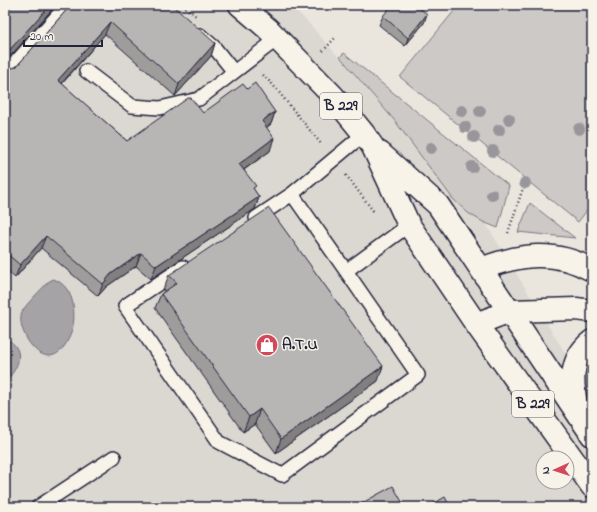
<svg xmlns="http://www.w3.org/2000/svg" width="597" height="512" viewBox="0 0 597 512" font-family="'Indie Flower',sans-serif">
  <style>
    .built { fill: #dbd8d2; fill-rule: evenodd }
    .green { fill: #cdc9c6; stroke: #787680 }
    .water { fill: #a6a3a6; stroke: #716f7b }
    .lines { fill: none; stroke-linecap: round; stroke-linejoin: round }
    .lane-casing { stroke: #22223b; stroke-width: 16 }
    .secondary-casing { stroke: #22223b; stroke-width: 25 }
    .primary-casing { stroke: #22223b; stroke-width: 25 }
    .path { stroke: #22223b; stroke-width: 2.5; stroke-dasharray: 1 3; stroke-linecap: butt }
    .lane { stroke: #f7f3e8; stroke-width: 13 }
    .secondary { stroke: #f7f3e8; stroke-width: 22 }
    .primary { stroke: #f7f3e8; stroke-width: 22 }
    .tree { fill: #98969b }
    .wall { fill: #9e9d9c; stroke: #22223b }
    .shaded-wall { fill: #817f7f; stroke: #22223b }
    .building { fill: #b8b6b5; stroke: #22223b }
    .labels { text-anchor: middle; dominant-baseline: central; stroke-width: 3; stroke-linejoin: round; paint-order: stroke }
    .shield { fill: #f7f3e8; stroke: #62616f; stroke-width: 1 }
    .shield-label { font-size: 15px; font-weight: bold; fill: #22223b }
    .poi-label { font-size: 16px; font-weight: bold; fill: #22223b; stroke: #f7f3e8; text-anchor: start }
  </style>
  <rect width="100%" height="100%" fill="#eae6de"/>
  <filter id="ink" filterUnits="userSpaceOnUse"><feTurbulence type="fractalNoise" baseFrequency=".025" numOctaves="2"/><feDisplacementMap in="SourceGraphic" scale="8" xChannelSelector="R" yChannelSelector="G"/><feConvolveMatrix kernelMatrix="1 2 1 2 8 2 1 2 1" color-interpolation-filters="sRGB"/></filter>
  <g filter="url(#ink)">
    <path class="built" d="M5,5H290L306,20L485,222L592,397V507H5ZM543,458H567V482H543Z"/>
    <path class="green" d="M459,5H592V204L578,222L400,77Z
      M344,53L509,186L498,228L483,222L468,213L453,199L395,121L340,57Z
      M530,203L575,238L518,232Z"/>
    <path class="water" d="M53,279C64,282 71,293 73,304C75,318 74,329 67,342C46,380 14,330 22,312C24,306 43,288 48,282Z
      M5,338C27,349 19,368 5,382Z"/>
    <g class="lines">
      <g class="lane-casing">
        <path id="lane" d="M200,35L214,47L234,72
          M86,71L132,106L160,108L199,99L277,39
          M5,74L67,5
          M364,134L292,194L346,271L409,225
          M256,218L292,194
          M183,267L125,306L219,442L282,475L418,375L346,271
          M38,507L114,457"/>
      </g>
      <g class="secondary-casing">
        <path id="secondary" d="M481,269C519,254 555,249 592,270
          M510,311L576,309L592,311"/>
      </g>
      <g class="primary-casing">
        <path id="primary" d="M240,5L268,29L333,96L364,134L373,147L409,225L476,324L592,486
          M380,153L438,205L592,435
          M476,324L510,311
          M577,410C572,383 568,360 592,341"/>
      </g>
      <path class="path" d="M182,5L196,16
        M323,51L335,38
        M263,75L273,85L322,145
        M346,175L374,212
        M508,233L523,188"/>
      <use href="#lane" class="lane"/>
      <use href="#secondary" class="secondary"/>
      <use href="#primary" class="primary"/>
    </g>
    <g class="tree">
      <circle cx="462" cy="111" r="6"/>
      <circle cx="480" cy="111" r="6"/>
      <circle cx="509" cy="119" r="6"/>
      <circle cx="465" cy="127" r="6"/>
      <circle cx="579" cy="129" r="6"/>
      <circle cx="499" cy="130" r="6"/>
      <circle cx="474" cy="137" r="6"/>
      <circle cx="431" cy="148" r="6"/>
      <circle cx="493" cy="151" r="6"/>
      <circle cx="472" cy="167" r="6"/>
      <circle cx="525" cy="183" r="6"/>
      <circle cx="492" cy="195" r="6"/>
    </g>
    <path class="wall" d="M71,5L215,43L211,56L175,96L105,34L62,84L127,141L203,113L247,89L275,112L271,124L266,128L270,151L244,170L254,190L259,197L255,209L151,279L136,266L106,287L98,296L41,248L15,278L5,269V68L8,69L16,67Z
      M420,9L424,23L405,46L379,25L383,16Z
      M169,275L378,381L276,453L255,424L243,432L155,308L161,294L165,291L163,290Z"/>
    <path class="shaded-wall" d="M50,5H56L5,62V55Z
      M427,14L424,23L405,46L408,38Z
      M110,22L105,34L53,93L58,80Z
      M215,43L211,56L175,96L179,84Z
      M275,112L271,124L258,134L262,121Z
      M274,138L270,151L235,176L239,164Z
      M259,197L255,209L151,279L156,266Z
      M46,236L41,248L15,278L20,265Z
      M141,253L136,266L106,287L98,296L103,284L111,274Z
      M383,366L378,381L276,453L281,439Z
      M260,409L255,424L243,432L249,417Z"/>
    <path class="building" d="M5,5H50L5,55Z
      M71,5H172L215,43L179,84L110,22L58,80L127,141L188,98H191L203,113L243,84L247,89L255,83L275,112L262,121L274,138L239,164L256,186L253,188L259,197L156,266L141,253L111,274L103,284L46,236L20,265L5,252V68L8,69L16,67Z
      M392,5H420L418,7L427,14L408,38L383,16Z
      M269,208L383,366L281,439L260,409L249,417L161,294L177,283L169,275Z
      M393,486L405,507H355Z
      M445,497L450,507H428Z"/>
  </g>
  <defs>
    <g id="shop-disc" transform="scale(1.15)"><circle r="9.5" fill="#d1495b" stroke="#f7f3e8"/><path d="M-5-2.5h2.3a2.7 3.5 0 0 1 5.4 0H5L5.5 6h-11ZM-1.5-2.5h3a1.5 2.3 0 0 0-3 0Z" fill="#fff"/></g>
  </defs>
  <g fill-rule="evenodd">
    <use href="#shop-disc" x="267" y="345"/>
  </g>
  <g class="labels">
    <g class="shield">
      <rect x="320" y="93" width="42" height="26" rx="3"/>
      <rect x="512" y="391" width="42" height="26" rx="3"/>
    </g>
    <g class="shield-label">
      <text x="341" y="106">B 229</text>
      <text x="533" y="404">B 229</text>
    </g>
    <g class="poi-label">
      <text x="282" y="345">A.T.U</text>
    </g>
  </g>
  <rect width="597" height="512" fill="none" stroke="#f7f3e8" stroke-width="20"/>
  <rect x="10" y="10" width="577" height="492" fill="none" stroke="#22223b" stroke-width="1.5" filter="url(#ink)"/>
  <g transform="translate(555 470) rotate(267)"><circle r="19" fill="#f7f3e8" stroke="#a29fa3"/>
  <path d="M0-3L7 15L0 10L-7 15Z" fill="#d1495b"/>
  <text y="-6" font-size="11" font-weight="bold" text-anchor="middle" fill="#22223b">N</text>
  </g>
  <path d="M24 40v6h78v-6" fill="none" stroke="#22223b" stroke-width="2"/>
  <text x="30" y="40" font-size="12" fill="#22223b" stroke="#f7f3e8" stroke-width="3" paint-order="stroke">20 m</text>
</svg>
